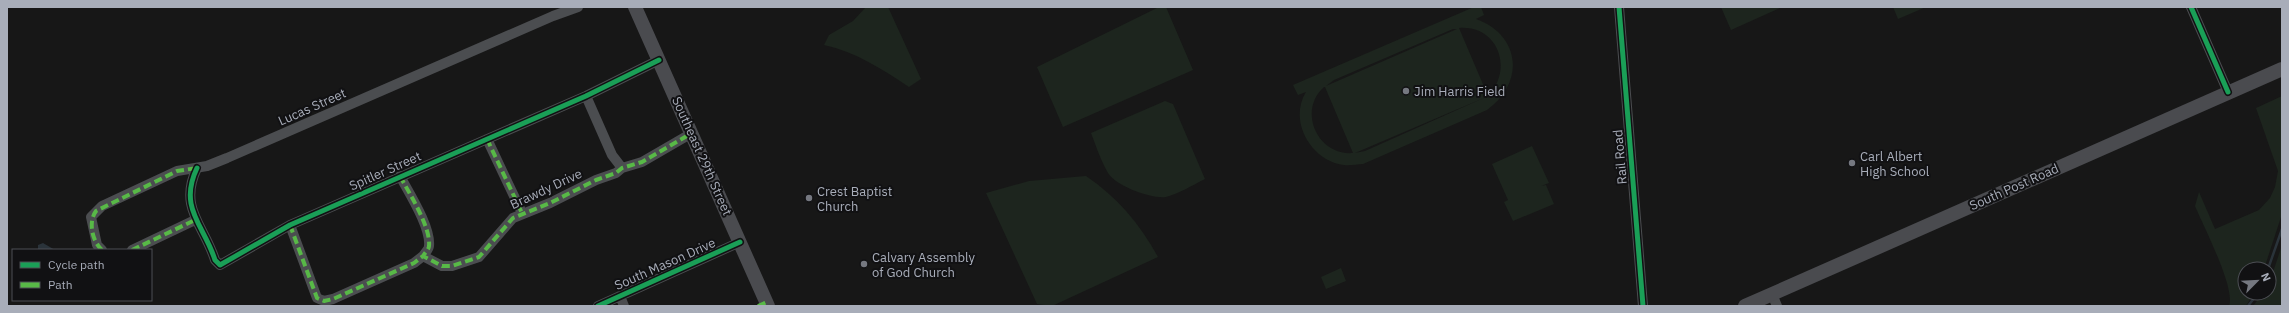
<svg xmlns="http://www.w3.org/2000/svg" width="2289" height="313" viewBox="0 0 2289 313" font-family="'IBM Plex Sans',sans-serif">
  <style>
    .green { fill: #1d251e; fill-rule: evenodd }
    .water { fill: #2a333a }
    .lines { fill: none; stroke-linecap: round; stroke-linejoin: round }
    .stream { stroke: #2a333a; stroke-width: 2.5 }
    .street { stroke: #4b4d50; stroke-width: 10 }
    .secondary { stroke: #4a4b4f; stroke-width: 14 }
    .quiet { stroke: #58b947; stroke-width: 4; stroke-dasharray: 8 4; stroke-linecap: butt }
    .cycleway-casing { stroke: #111113; stroke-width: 8 }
    .cycleway { stroke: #1a9f57; stroke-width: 5 }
    .poi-dot { fill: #757880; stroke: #111113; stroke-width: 1.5 }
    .labels { text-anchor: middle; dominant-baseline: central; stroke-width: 4; stroke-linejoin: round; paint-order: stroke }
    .poi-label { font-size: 13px; fill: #a8adb9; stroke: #111113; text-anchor: start }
    .street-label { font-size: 13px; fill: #a8adb9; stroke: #111113 }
  </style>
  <rect width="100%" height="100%" fill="#171717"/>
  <path class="green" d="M866,7H888L921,79L909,87C882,69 856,52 824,45L829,35L853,21Z
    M1159,7H1166L1193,70L1063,127L1037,67Z
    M1474,7H1481L1484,15L1476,19C1521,35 1525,83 1487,110L1363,164C1357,164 1350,166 1344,165C1311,161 1288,121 1306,92L1298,95L1293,85ZM1459,28C1498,25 1514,69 1488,96ZM1453,29H1457L1326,86L1334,80ZM1324,87H1325L1353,153C1318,156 1297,111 1324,87ZM1486,97L1365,151L1355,153Z
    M1721,7H1782L1731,30Z
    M1893,7H1926L1898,19Z
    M2282,96V214L2264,269H2245V293H2254L2246,306H2229C2236,289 2203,225 2195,206L2199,192L2215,229L2259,210L2270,198L2275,187L2278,171L2256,108Z
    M1165,101L1173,104L1205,179C1193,185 1178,194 1166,197C1151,199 1116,186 1108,173C1101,161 1096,146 1091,133Z
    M1532,146L1549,183L1541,186L1546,185L1554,204L1513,221L1504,202L1508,200L1492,164Z
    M1086,176C1117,197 1140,224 1158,257L1052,306L1037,304L986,193L1029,181Z
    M2282,245V306H2253L2263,293H2269V284Z
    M1341,268L1346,281L1326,289L1321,277Z"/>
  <path class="water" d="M43,243L55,250H38V245Z"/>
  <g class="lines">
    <path class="stream" d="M2268,269L2282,229
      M2248,306L2258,293"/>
    <path class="street" d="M1619,7L1643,306
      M2191,7L2228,92
      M586,96L612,155L622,168
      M487,139L522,213
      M197,168C178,208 204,225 215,260L220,265L290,225L586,96L659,60
      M400,176C409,193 431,227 429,246C429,249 425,253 423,256
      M290,225L317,298L324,301L333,299L414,263L423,256L442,266H452L479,257L513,218L550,203L596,180L616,173L622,168L642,162L692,133
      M102,250L97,245L91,217L102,206L177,171L207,166L227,158L553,16L578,7
      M132,250L195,220
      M1772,294L1777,306
      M620,296L624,306
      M598,306L740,242"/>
    <path class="secondary" d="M635,7L768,306
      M1745,306L2282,69"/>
    <path class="quiet" d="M487,139L522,213
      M400,176C409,193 431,227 429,246C429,249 425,253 423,256
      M290,225L317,298L324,301L333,299L414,263L423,256L442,266H452L479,257L513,218L550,203L596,180L616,173L622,168L642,162L692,133
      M102,250C92,241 88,222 96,211L177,171L197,168
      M132,250L195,220
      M758,306L767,302"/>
    <g class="cycleway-casing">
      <path id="cycleway" d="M1619,7L1643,306
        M2191,7L2228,92
        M197,168C178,208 204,225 215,260L220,265L290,225L586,96L659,60
        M598,306L740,242"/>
    </g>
    <use href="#cycleway" class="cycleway"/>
  </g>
  <g class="poi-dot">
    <circle cx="1406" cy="91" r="4"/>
    <circle cx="1852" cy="163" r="4"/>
    <circle cx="809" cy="198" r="4"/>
    <circle cx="864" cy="264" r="4"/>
  </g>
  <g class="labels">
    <g class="poi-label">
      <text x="1414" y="91">Jim Harris Field</text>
      <text x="1860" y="156">Carl Albert<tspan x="1860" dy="15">High School</tspan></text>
      <text x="817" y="191">Crest Baptist<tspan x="817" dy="15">Church</tspan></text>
      <text x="872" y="257">Calvary Assembly<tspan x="872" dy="15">of God Church</tspan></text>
    </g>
    <g class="street-label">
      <text transform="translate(312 107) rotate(-24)">Lucas Street</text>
      <text transform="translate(702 156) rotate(66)">Southeast 29th Street</text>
      <text transform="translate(1620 157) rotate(-95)">Rail Road</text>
      <text transform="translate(385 171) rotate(-24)">Spitler Street</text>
      <text transform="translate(2014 187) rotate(-24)">South Post Road</text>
      <text transform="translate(546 189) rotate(-25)">Brawdy Drive</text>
      <text transform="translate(665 264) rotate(-24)">South Mason Drive</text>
    </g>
  </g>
  <rect width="2289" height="313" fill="none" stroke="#a8adb9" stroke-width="16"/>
  <rect x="12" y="249" width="140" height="52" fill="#111113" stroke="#4d4f55"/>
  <rect x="20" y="262" width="20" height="6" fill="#1a9f57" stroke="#4d4f55"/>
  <text x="48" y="269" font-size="12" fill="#a8adb9">Cycle path</text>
  <rect x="20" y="282" width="20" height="6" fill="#58b947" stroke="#4d4f55"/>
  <text x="48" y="289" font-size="12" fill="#a8adb9">Path</text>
  <g transform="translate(2257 281) rotate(66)"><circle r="19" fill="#111113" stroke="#4d4f55"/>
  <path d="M0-3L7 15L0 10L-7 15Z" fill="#757880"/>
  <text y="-6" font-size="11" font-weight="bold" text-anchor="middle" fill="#a8adb9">N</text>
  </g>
</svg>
